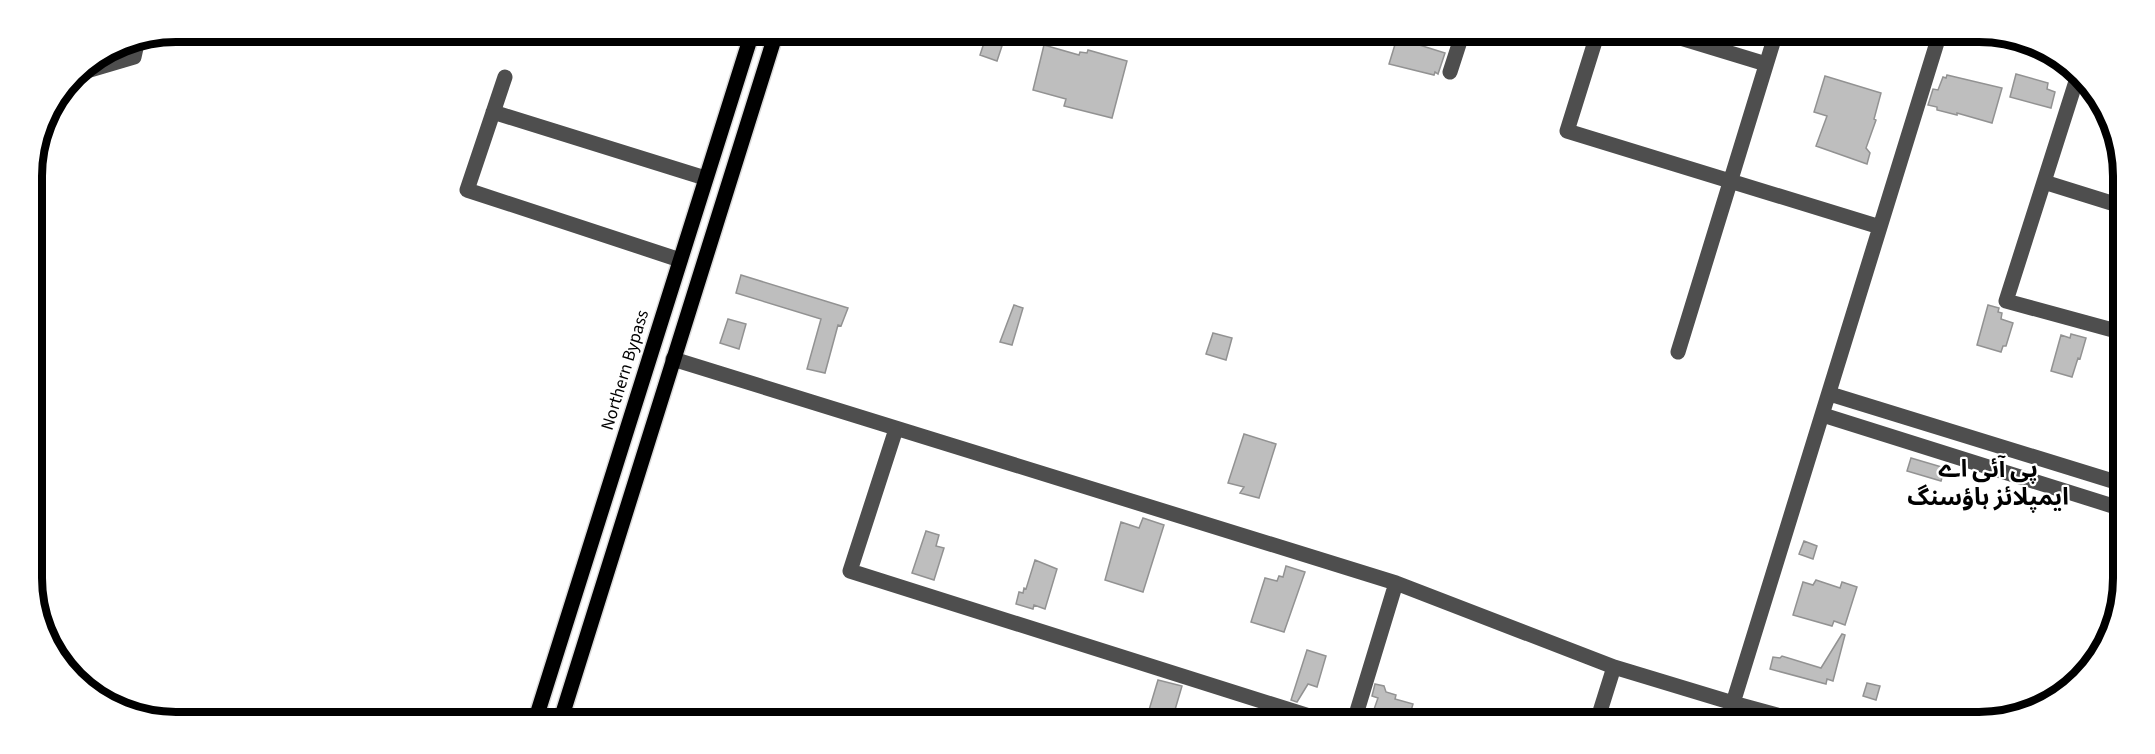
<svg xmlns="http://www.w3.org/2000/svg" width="2155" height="754" viewBox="0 0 2155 754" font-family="'Source Sans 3','Noto Sans Arabic',sans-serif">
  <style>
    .building { fill: #bebebe; stroke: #929292; stroke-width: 1.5 }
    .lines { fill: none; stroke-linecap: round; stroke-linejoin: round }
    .major-casing { stroke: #dbdbdb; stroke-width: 18 }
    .minor { stroke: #4e4e4e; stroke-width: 15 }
    .major { stroke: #000; stroke-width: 15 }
    .labels { text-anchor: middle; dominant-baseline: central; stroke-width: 4.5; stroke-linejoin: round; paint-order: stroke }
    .street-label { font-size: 18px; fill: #000; stroke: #fff }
    .district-label { font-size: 24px; font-weight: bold; fill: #000; stroke: #fff }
    .rim { fill: none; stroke: #000; stroke-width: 8 }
  </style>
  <rect width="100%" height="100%" fill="#fff"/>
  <path class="building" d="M1397,38L1445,53L1438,74L1435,72L1434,75L1389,64Z
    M985,40L1002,46L997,61L980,55Z
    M1044,45L1079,55L1080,52L1087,53L1088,50L1127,61L1112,118L1064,106L1066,99L1033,90Z
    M2016,74L2048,83L2047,89L2055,92L2051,108L2010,97Z
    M1947,75L2002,88L1992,123L1957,113V115L1937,110V107L1928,105L1933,89L1938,90L1943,77L1946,78Z
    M1825,76L1881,93L1874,119L1876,120L1866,148L1870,153L1867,164L1816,146L1827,116L1814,112Z
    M741,275L848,308L841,326L838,325L825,373L807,369L821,319L736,293Z
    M1014,305L1023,308L1012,345L1000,342Z
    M1988,305L1999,308L1998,312L2002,313L2001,319L2013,323L2006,346H2003L2001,352L1977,345Z
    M728,319L746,324L739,349L720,343Z
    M1213,333L1232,338L1226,360L1206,354Z
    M2071,334L2086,338L2080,359L2078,358L2072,377L2051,371L2061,335L2070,338Z
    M1244,434L1276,444L1259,498L1240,493L1244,487L1228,483Z
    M1911,458L1945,468L1941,481L1907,471Z
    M1143,518L1164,525L1143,592L1105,580L1121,522L1139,528Z
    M926,531L939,535L936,546L944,548L934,580L912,573Z
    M1804,541L1817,546L1813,559L1799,554Z
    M1035,560L1057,569L1045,609L1034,605L1033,609L1016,604L1019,592L1023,593L1024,588L1026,589Z
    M1286,566L1305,572L1284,632L1251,622L1265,578L1277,581L1279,576L1283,577Z
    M1816,580L1840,588L1842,582L1857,587L1845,625L1834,621L1832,626L1793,615L1803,582L1813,585Z
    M1842,634L1845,635L1833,681L1827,679L1826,684L1770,669L1773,657L1780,658L1782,656L1821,668Z
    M1307,650L1326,656L1317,687L1308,684L1297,702L1291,700Z
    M1158,680L1182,686L1172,720H1146Z
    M1867,683L1880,686L1876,700L1863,696Z
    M1375,684L1384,686L1386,692L1396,695L1395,699L1413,704L1408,721H1389L1372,715L1378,698L1372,696Z"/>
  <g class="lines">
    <g class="major-casing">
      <path id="major" d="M536,718L752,33
        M561,719L776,33"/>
    </g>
    <path class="minor" d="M1597,35L1567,131L1880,227
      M1674,36L1766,64
      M1450,72L1462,35
      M73,75L134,57L138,39
      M2078,75L2006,301L2120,332
      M505,77L467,190L680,260
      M493,112L705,178
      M2044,182L2121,206
      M1678,352L1775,36
      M673,359L1396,583L1614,667L1733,703L1803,722
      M1830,394L2119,483
      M1823,415L2119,508
      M896,429L850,571L1325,721
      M1733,703L1939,36
      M1354,721L1396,583
      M1597,721L1614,667"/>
    <use href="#major" class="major"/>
  </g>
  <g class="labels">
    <g class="street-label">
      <text transform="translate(625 370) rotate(-73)">Northern Bypass</text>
    </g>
    <g class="district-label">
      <text x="1988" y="469">پی آئی اے<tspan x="1988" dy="28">ایمپلائز ہاؤسنگ</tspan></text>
    </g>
  </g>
  <path d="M0 0H2155V754H0ZM176 42H1979A134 134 0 0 1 2113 176V578A134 134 0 0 1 1979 712H176A134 134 0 0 1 42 578V176A134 134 0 0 1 176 42Z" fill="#fff" fill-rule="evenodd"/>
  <path class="rim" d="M176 42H1979A134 134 0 0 1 2113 176V578A134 134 0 0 1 1979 712H176A134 134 0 0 1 42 578V176A134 134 0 0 1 176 42Z"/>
</svg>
